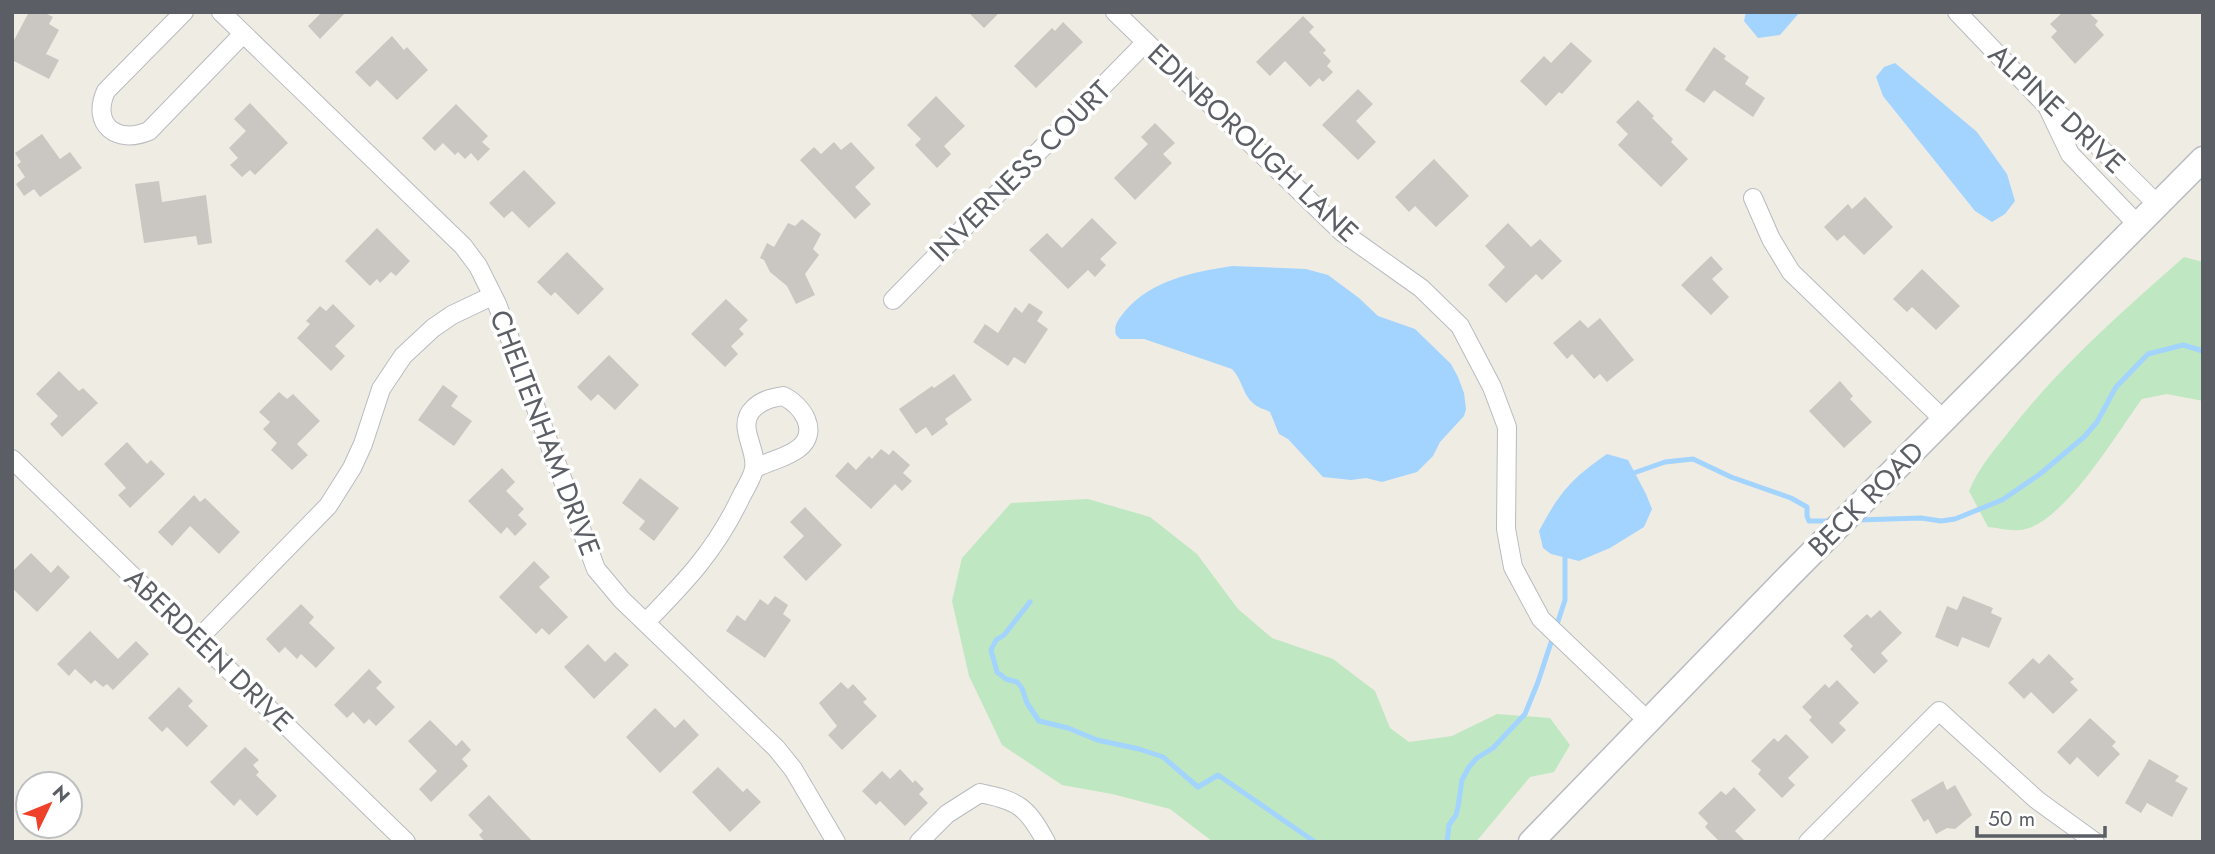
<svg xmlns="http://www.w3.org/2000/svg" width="2215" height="854" viewBox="0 0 2215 854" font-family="Jost,sans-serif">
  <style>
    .green { fill: #bfe7c1 }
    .water { fill: #a3d3ff }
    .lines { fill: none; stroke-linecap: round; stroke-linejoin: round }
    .stream { stroke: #a3d3ff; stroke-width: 5 }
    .building { fill: #cac6c1 }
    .minor-casing { stroke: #b8bbc0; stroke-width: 20 }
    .secondary-casing { stroke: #b9bcc2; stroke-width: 27 }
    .minor { stroke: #fff; stroke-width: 18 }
    .secondary { stroke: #fff; stroke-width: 24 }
    .labels { text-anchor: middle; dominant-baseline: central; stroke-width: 7; stroke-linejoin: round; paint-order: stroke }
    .street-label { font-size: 28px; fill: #5b5f65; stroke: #fff }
  </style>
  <rect width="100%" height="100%" fill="#efede3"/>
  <path class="green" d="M2184,257L2203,262V401L2167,394L2142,399C2118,431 2062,527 2020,530C2010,531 1998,528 1988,527L1969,491C1979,467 1995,449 2011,429C2061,365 2123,311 2184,257Z
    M1088,499L1150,517L1197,554L1238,609L1272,638L1333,659L1375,691L1390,728L1409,742L1452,736L1497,714L1550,718L1570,745L1554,772L1530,777L1476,842H1213L1170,809L1112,794L1062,785L1002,745L969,676L952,601L962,558L1011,503Z"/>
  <path class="water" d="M1746,12H1800L1780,35L1758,38L1744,21Z
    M1895,63L1977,132L2007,174L2015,201L2005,214L1992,222L1975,211L1883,96L1876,77L1884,67Z
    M1232,266L1306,269L1328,275L1359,298L1378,316L1415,329L1451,364L1458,377L1464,393L1466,409L1464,416L1440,442L1433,456L1417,472L1382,482L1366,478L1351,480L1323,477L1288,439L1279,434L1270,412C1265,409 1258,408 1254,404C1243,396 1242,379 1232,369L1144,339H1120L1116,335C1113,325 1119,319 1125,311C1152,280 1193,272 1232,266Z
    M1607,454L1628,460L1646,494L1652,509L1644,527L1610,548L1579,561L1551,554L1543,548L1539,531C1559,493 1572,478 1607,454Z"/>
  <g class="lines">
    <path class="stream" d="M1628,475L1665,462L1693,459L1731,477L1791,498L1807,507V516L1809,521H1831
      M1858,520L1921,518L1941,521L1955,519L2002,500L2040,474L2084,437L2097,422L2116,387L2148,354L2183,345L2203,351
      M1030,602L1004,635L996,640L991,650L997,672L1006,679L1017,682L1022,688L1027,703L1039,721L1068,728L1097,740L1139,749L1163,757L1198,787L1218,775L1315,842
      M1447,842L1449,825L1456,815L1458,807L1462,780L1469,767L1477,758L1493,748L1525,714L1538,682L1565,600V558L1568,553"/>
  </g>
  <path class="building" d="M29,12H43L53,17L49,24L59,30L46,54L59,60L49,79L12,60V44Z
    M322,12H346L320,39L308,26Z
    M968,12H1000L984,28Z
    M2063,12H2088L2098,21L2095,25L2104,35L2075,64L2051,37L2057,31L2050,24Z
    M1303,16L1314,27L1309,32L1326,50L1323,53L1331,61L1327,66L1333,72L1323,82L1319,78L1310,87L1285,61L1270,76L1256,62Z
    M1063,22L1083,42L1036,88L1014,66L1052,28L1055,31Z
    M392,36L404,50L407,47L428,70L397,100L377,80L370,87L355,72Z
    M1571,42L1592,61L1562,94L1559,92L1546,106L1520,81L1544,56L1551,63Z
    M1714,47L1726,56L1724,59L1749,77L1745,84L1765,98L1753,117L1714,90L1704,103L1685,90Z
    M1358,89L1373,104L1356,121L1376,142L1358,160L1322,125Z
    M936,96L965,126L944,146L951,154L937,168L915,145L921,139L907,125Z
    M1638,100L1654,116L1652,118L1673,139L1671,142L1688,159L1661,187L1618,145L1628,134L1616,122Z
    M250,103L288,143L255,175L250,170L242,177L230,165L238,158L229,148L246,131L234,119Z
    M456,104L488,136L482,142L490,149L478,161L471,153L465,159L458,152L455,155L443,143L435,151L422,138Z
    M1155,123L1175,143L1163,154L1172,163L1135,200L1114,178L1148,144L1141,137Z
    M42,134L60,159L70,152L82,168L40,197L34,189L24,196L16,184L25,177L17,165L21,162L15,153Z
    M834,142L841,150L851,142L875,168L855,187L871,204L855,219L800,160L814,147L821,154Z
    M1434,159L1469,196L1436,227L1415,206L1409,212L1395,197Z
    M524,170L556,203L529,228L512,211L504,218L489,203Z
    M159,181L162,202L206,195L212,243L198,245L196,236L144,243L135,184Z
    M1865,197L1893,227L1864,255L1844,235L1837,241L1824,227L1848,204L1852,209Z
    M1092,218L1117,243L1100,259L1106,265L1095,277L1088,270L1068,289L1029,250L1047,233L1062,248Z
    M802,219L821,234L813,249L819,255L805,274L815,295L796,304L787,286L770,272L764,260L760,258L767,243L774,247L788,223L795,226Z
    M1508,223L1531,247L1540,239L1562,261L1542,280L1536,274L1506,303L1488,285L1505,267L1485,246Z
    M377,228L410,261L396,276L391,272L380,283L377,279L370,286L345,261Z
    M567,252L604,289L578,315L555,292L551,296L537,282Z
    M1711,256L1723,269L1712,279L1729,297L1711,315L1681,285Z
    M1922,269L1960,306L1936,330L1912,307L1907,312L1893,299Z
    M726,299L748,320L739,329L744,334L731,346L738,354L725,367L691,334Z
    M1029,303L1043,312L1037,321L1048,329L1025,364L1014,357L1008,366L973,342L985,324L998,333L1015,307L1022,313Z
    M333,304L355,326L335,346L345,356L331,371L297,338L310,324L306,321L320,306L326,311Z
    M1600,318L1634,360L1607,382L1600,374L1594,379L1572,354L1567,359L1553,343L1580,320L1588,328Z
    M609,355L639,385L615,410L598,394L591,401L577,387Z
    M59,371L79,391L83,388L98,403L62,437L50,424L58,416L36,394Z
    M954,374L972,400L945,419L948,424L932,436L926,427L916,434L899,409L932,386L934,388Z
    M1840,381L1853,396L1850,399L1872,422L1844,448L1809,411Z
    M443,385L458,396L451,406L472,421L454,446L418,420Z
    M279,392L287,399L293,394L320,421L297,444L308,455L292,470L271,450L277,443L263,429L270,422L259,412Z
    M127,442L147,464L151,460L165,474L130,508L118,495L126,488L104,464Z
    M881,449L889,455L893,450L910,465L903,473L912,481L902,491L895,484L871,509L835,476L848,462L856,470L869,456L872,459Z
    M502,468L515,482L506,491L524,509L518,515L527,524L515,536L507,527L501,534L468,501Z
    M640,478L679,508L654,541L639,529L645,521L622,503Z
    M194,495L200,502L205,498L240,532L219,554L190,526L172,546L158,532Z
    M805,507L842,545L806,581L783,557L804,536L790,522Z
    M31,553L51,573L58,565L70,577L37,612L12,588V572Z
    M534,561L550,577L539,587L568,617L549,635L542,628L536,634L499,597Z
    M775,596L788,605L783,614L791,620L765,658L726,631L737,615L745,621L760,599L768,605Z
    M1963,596L1993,608L1991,613L2002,618L1989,648L1962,637L1958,647L1935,637L1947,606L1957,610Z
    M301,604L314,617L309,623L335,648L316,668L301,654L297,659L285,647L279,653L266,639Z
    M1880,610L1902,633L1881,653L1888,661L1874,674L1850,649L1853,646L1843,636L1867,614L1871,618Z
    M90,631L118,659L136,641L149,654L113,690L107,684L103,687L95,680L91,684L75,669L69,676L57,664Z
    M588,644L605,662L615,652L629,665L594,699L564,667Z
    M2049,654L2074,679L2070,682L2078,690L2053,714L2031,692L2024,699L2008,683L2033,658L2039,664Z
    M369,669L382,682L376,688L395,707L376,726L369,719L364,724L353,712L347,718L334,705Z
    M1837,680L1859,703L1839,723L1846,730L1832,744L1809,720L1812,717L1802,707L1825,684L1829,688Z
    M841,682L848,689L853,684L867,699L863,702L877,716L842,750L828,735L837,726L819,703Z
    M179,687L193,701L188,706L208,726L187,747L167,727L162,732L148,718Z
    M655,708L675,728L684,719L699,735L660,773L626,737Z
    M2090,718L2116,742L2112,746L2120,754L2098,777L2077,757L2070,765L2057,752Z
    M430,720L456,746L462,740L471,750L462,759L468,766L431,802L419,789L437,771L408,741Z
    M1786,734L1809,757L1788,778L1795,785L1782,798L1758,774L1761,770L1751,761L1774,738L1778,742Z
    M245,747L259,760L253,765L259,772L256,775L277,796L257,816L240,799L234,806L210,782Z
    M2149,759L2179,776L2175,781L2188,788L2172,817L2147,803L2141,813L2125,803Z
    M718,767L743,792L747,788L761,802L730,832L692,792Z
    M900,769L913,783L915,780L924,789L919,794L928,803L905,826L880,801L876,805L862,791L882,771L890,779Z
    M1943,781L1947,790L1955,785L1972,815L1955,829L1947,828L1936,834L1928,819L1924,822L1911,800Z
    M1734,787L1756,810L1735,831L1746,842H1720L1705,827L1708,823L1698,813L1721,791L1726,795Z
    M489,795L533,842H485L479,835L483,831L468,815Z"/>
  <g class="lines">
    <g class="minor-casing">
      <path id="minor" d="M184,12L106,91C91,124 116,145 149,131L243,34
        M221,12L463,246L478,266L497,304L596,569L622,600L776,748L793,769L836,842
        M1115,12L1342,232L1421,288L1460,326L1492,387L1507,427L1506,529L1513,567L1541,619L1648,721
        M1957,12L2046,105L2088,136L2158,205
        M2048,108L2070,154L2138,225
        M1753,198L1771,239L1791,272L1944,420
        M893,300L1146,42
        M12,459L406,842
        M646,622C686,581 715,551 740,499C744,490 752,479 754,469C758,448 735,426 754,408C762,400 772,398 783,396C802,405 820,431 799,448C787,458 768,461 754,469
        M198,639L328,506L352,468L363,444L381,389L403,356L433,328L452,315L492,296
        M919,842L947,814L980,793C1019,801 1027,807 1046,842
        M1808,842L1939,711L2037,800L2095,842"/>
    </g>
    <g class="secondary-casing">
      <path id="secondary" d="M1531,842L1789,576L2203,159"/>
    </g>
    <use href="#minor" class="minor"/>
    <use href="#secondary" class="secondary"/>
  </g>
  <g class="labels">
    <g class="street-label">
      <text transform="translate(2057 109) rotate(43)">ALPINE DRIVE</text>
      <text transform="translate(1253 143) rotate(43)">EDINBOROUGH LANE</text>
      <text transform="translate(1020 171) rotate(-45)">INVERNESS COURT</text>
      <text transform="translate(545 433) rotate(69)">CHELTENHAM DRIVE</text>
      <text transform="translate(1866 499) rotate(-45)">BECK ROAD</text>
      <text transform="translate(209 650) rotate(44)">ABERDEEN DRIVE</text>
    </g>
  </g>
  <rect width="2215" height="854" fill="none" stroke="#5b5f65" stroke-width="28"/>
  <g transform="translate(49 805) rotate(47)"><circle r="33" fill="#ffffff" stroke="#bdbfc1" stroke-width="2"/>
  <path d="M0-5L12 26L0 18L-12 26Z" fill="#ef4029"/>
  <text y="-10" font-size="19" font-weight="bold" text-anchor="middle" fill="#5b5f65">N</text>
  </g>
  <path d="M1977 826v10h128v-10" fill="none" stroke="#5b5f65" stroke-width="3.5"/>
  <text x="1988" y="826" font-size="21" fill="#5b5f65" stroke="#ffffff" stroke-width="5" paint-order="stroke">50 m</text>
</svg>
